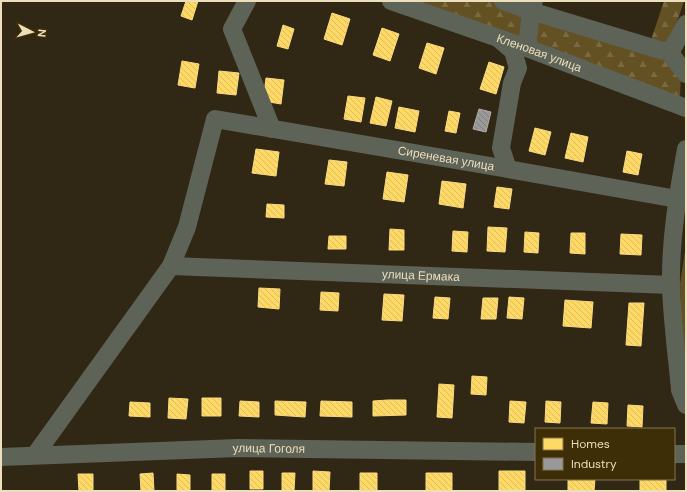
<svg xmlns="http://www.w3.org/2000/svg" width="687" height="492" viewBox="0 0 687 492" font-family="'DM Sans',sans-serif">
  <style>
    .forest { fill: url(#forest-firs) }
    .park { fill: #635124 }
    .homes { fill: url(#homes-back-hatch); stroke: #fada80 }
    .industry { fill: url(#industry-back-hatch); stroke: #b2aea4 }
    .lines { fill: none; stroke-linecap: round; stroke-linejoin: round }
    .minor { stroke: #5e6357; stroke-width: 18 }
    .labels { text-anchor: middle; dominant-baseline: central; stroke-width: 4; stroke-linejoin: round; paint-order: stroke }
    .street-label { font-size: 12px; fill: #eddebc; stroke: #3d2e07 }
  </style>
  <defs>
    <pattern id="forest-firs" width="22" height="20" patternUnits="userSpaceOnUse"><rect width="22" height="20" fill="#635124"/><path d="M5 1l3.5 6h-7zM16 11l3.5 6h-7z" fill="#7a6a42"/></pattern>
    <pattern id="homes-back-hatch" width="6" height="6" patternUnits="userSpaceOnUse"><rect width="6" height="6" fill="#ffd966"/><path d="M-1 5l2 2M0 0l6 6M5-1l2 2" fill="none" stroke="#dabb5d"/></pattern>
    <pattern id="industry-back-hatch" width="6" height="6" patternUnits="userSpaceOnUse"><rect width="6" height="6" fill="#999"/><path d="M-1 5l2 2M0 0l6 6M5-1l2 2" fill="none" stroke="#807f7c"/></pattern>
  </defs>
  <rect width="100%" height="100%" fill="#302814"/>
  <path class="forest" d="M402,1H491L528,14L525,44Z
    M664,1H684L668,49L650,43Z
    M535,17L667,59L681,73L680,97L533,47Z"/>
  <path class="park" d="M686,245V372L683,371L680,284Z"/>
  <path class="homes" d="M186,1H198L192,20L181,16Z
    M332,13L350,19L342,45L324,39Z
    M283,25L294,29L288,49L277,46Z
    M382,28L399,34L390,61L373,55Z
    M427,43L444,48L436,74L419,68Z
    M182,61L199,64L195,88L178,85Z
    M489,62L504,67L496,94L480,89Z
    M219,71L239,73L236,95L217,93Z
    M266,78L284,80L281,104L263,101Z
    M348,96L365,98L361,122L344,119Z
    M376,97L392,101L386,126L370,123Z
    M399,107L419,111L415,132L395,128Z
    M449,111L460,113L456,133L445,131Z
    M535,128L551,132L545,155L529,151Z
    M571,133L588,137L583,162L565,158Z
    M256,149L279,152L276,176L252,173Z
    M627,151L642,154L638,175L623,172Z
    M329,160L347,162L344,186L325,184Z
    M387,172L408,175L404,202L383,199Z
    M442,181L466,184L463,208L439,204Z
    M497,187L512,189L509,209L494,207Z
    M267,204L284,205V218L266,217Z
    M488,227L507,228L505,252L487,251Z
    M390,229L404,230V250H389Z
    M453,231L468,232L467,252L452,251Z
    M525,232L539,233L538,253L524,252Z
    M571,233H585V254L570,253Z
    M621,234L642,235L641,255L620,254Z
    M329,236H346V249H328Z
    M259,288L280,289L279,309L258,307Z
    M321,292L339,293L338,311L320,310Z
    M384,294L404,295L402,321L382,320Z
    M435,297L450,298L448,319L433,318Z
    M509,297L524,298L522,319L507,318Z
    M483,298H498L496,319H481Z
    M565,300L593,302L591,328L563,326Z
    M629,303H644L641,346L626,345Z
    M472,376L487,377L486,395L471,394Z
    M439,384L454,385L452,418L437,417Z
    M169,398L188,399L186,419L168,418Z
    M202,398H221V416H202Z
    M388,400H406V415L373,416V401Z
    M240,401L259,402V417L239,416Z
    M275,401L306,402L305,417L275,415Z
    M321,401L352,402V417L320,416Z
    M510,401L526,402L524,423L509,422Z
    M546,401L561,402L560,423L545,422Z
    M130,402L150,403V417L129,416Z
    M593,402L608,403L607,424L591,423Z
    M628,405L643,406L642,427L627,426Z
    M250,471H263V489H250Z
    M313,471L330,472L329,491H313Z
    M499,471H525V490H499Z
    M153,473L154,491H141L140,474Z
    M282,473H295L294,491H282Z
    M360,473H377V491H360Z
    M426,473H452V491H426Z
    M78,474H93V491H79Z
    M177,474L190,475V491H177Z
    M212,474H225V491H212Z
    M568,479H595L594,491H568Z
    M640,479H666V491H640Z"/>
  <path class="industry" d="M479,109L491,112L486,132L473,129Z"/>
  <g class="lines">
    <g class="minor">
      <path d="M247,1L232,29L272,129"/>
      <path id="s1" d="M391,1L527,48L686,108"/>
      <path d="M503,1L531,11L670,53L686,74"/>
      <path d="M500,40L513,51L518,68L512,83L501,148L508,169"/>
      <path d="M527,48L531,11L534,1"/>
      <path d="M670,53L686,24"/>
      <path d="M686,149C678,194 670,240 671,286C672,320 677,355 680,390L686,405"/>
      <path id="s2" d="M171,266L671,285"/>
      <path d="M674,454H686"/>
      <path id="s3" d="M35,455L171,266L187,227L215,119L508,169L677,199"/>
      <path id="s4" d="M1,457L238,448L536,452"/>
    </g>
  </g>
  <g class="labels">
    <g class="street-label">
      <text stroke="none"><textPath href="#s1" startOffset="157">Кленовая улица</textPath></text>
      <text stroke="none"><textPath href="#s3" startOffset="621">Сиреневая улица</textPath></text>
      <text stroke="none"><textPath href="#s2" startOffset="250">улица Ермака</textPath></text>
      <text stroke="none"><textPath href="#s4" startOffset="268">улица Гоголя</textPath></text>
    </g>
  </g>
  <rect width="687" height="492" fill="none" stroke="#eddebc" stroke-width="4"/>
  <rect x="535" y="428" width="140" height="52" fill="#3d2e07" stroke="#83744f"/>
  <rect x="543" y="438" width="20" height="12" fill="#ffd966" stroke="#83744f"/>
  <text x="571" y="448" font-size="12" fill="#eddebc">Homes</text>
  <rect x="543" y="458" width="20" height="12" fill="#999999" stroke="#83744f"/>
  <text x="571" y="468" font-size="12" fill="#eddebc">Industry</text>
  <g transform="translate(32 32) rotate(96)" stroke="#3d2e07" stroke-width="3" paint-order="stroke">
  <path d="M0-3L7 15L0 10L-7 15Z" fill="#eddebc"/>
  <text y="-6" font-size="11" font-weight="bold" text-anchor="middle" fill="#eddebc">N</text>
  </g>
</svg>
